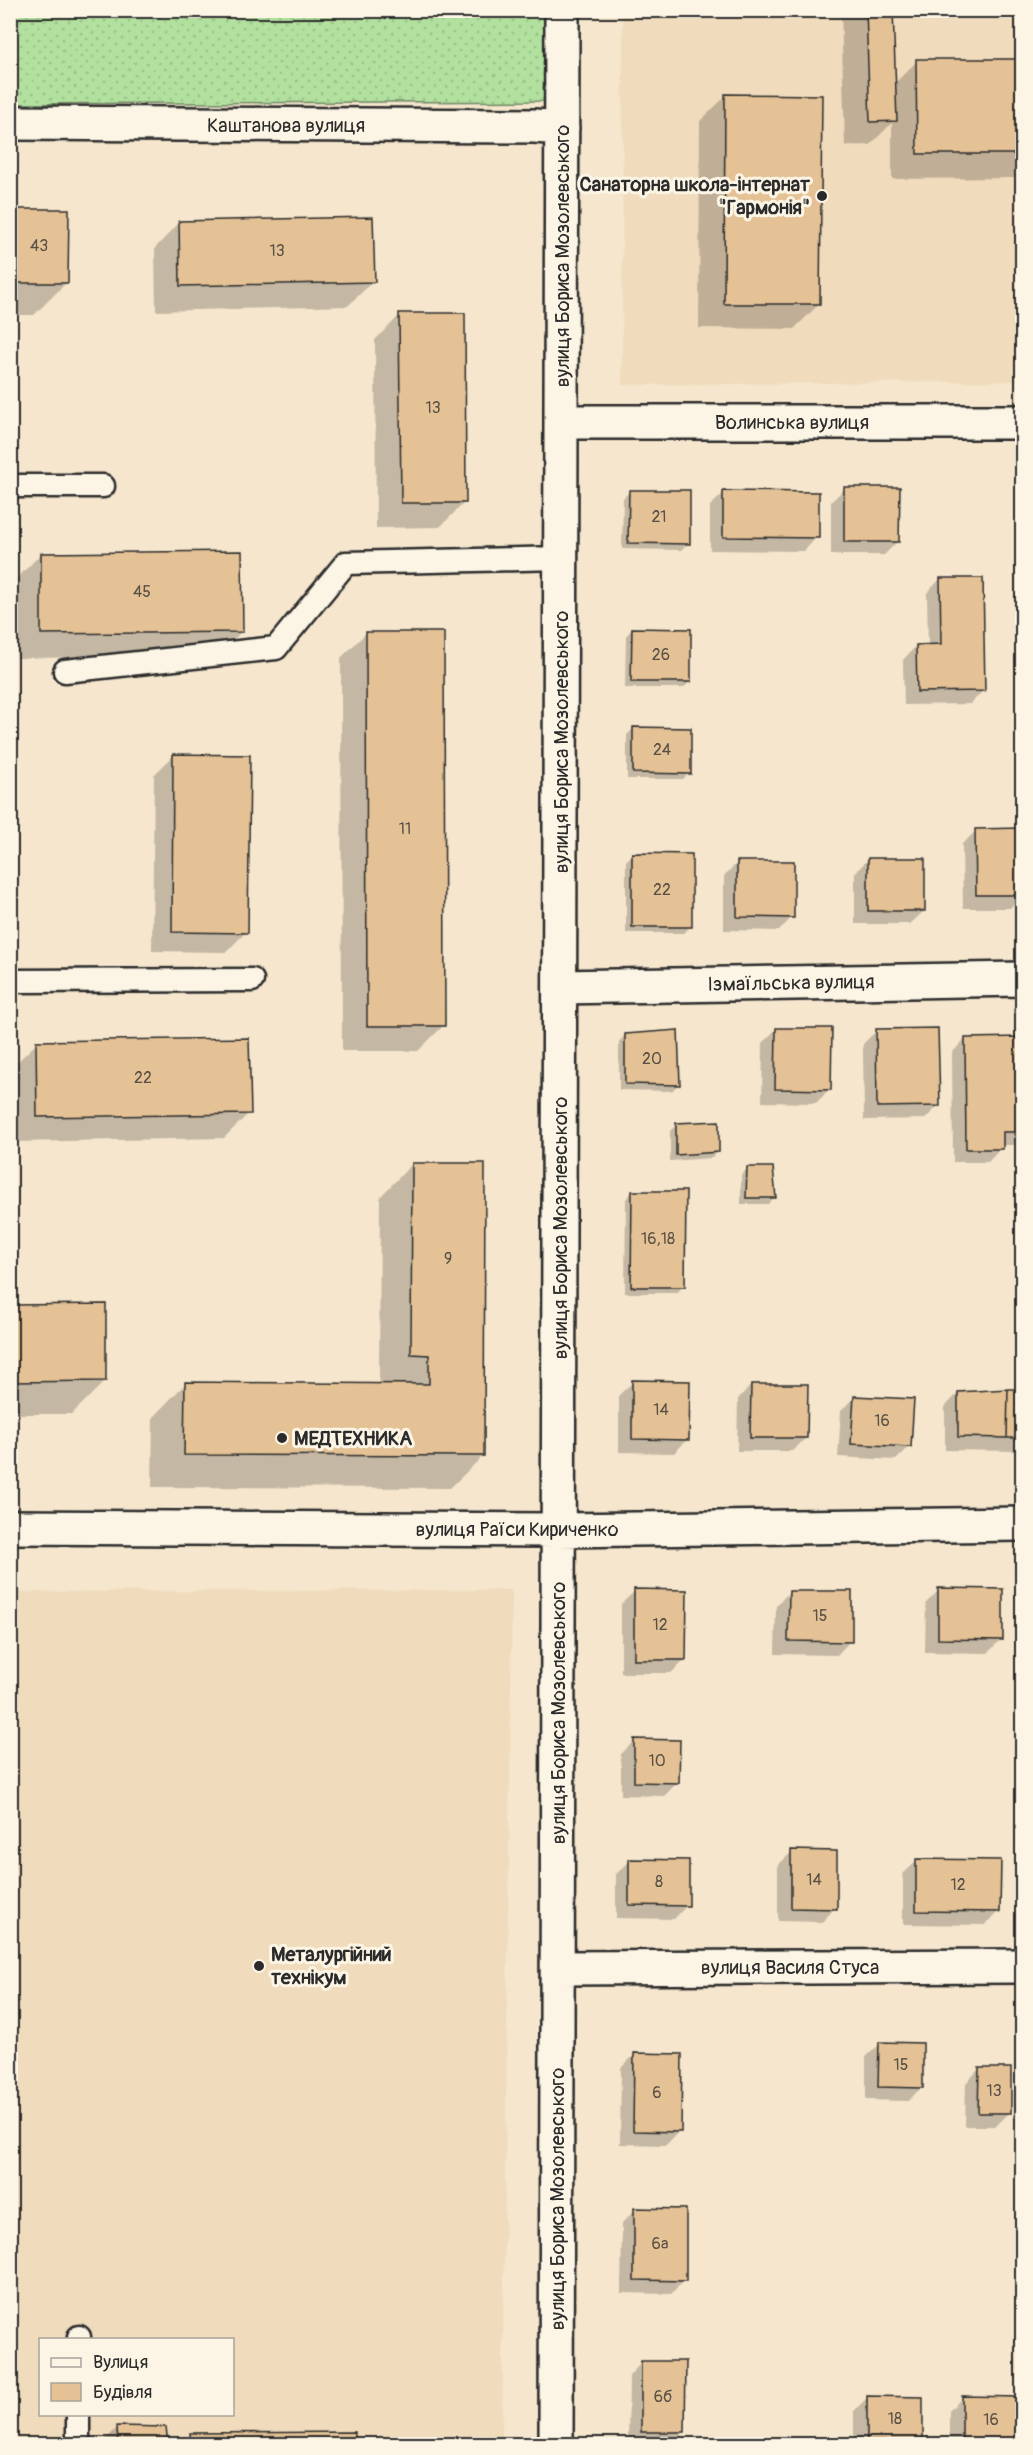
<svg xmlns="http://www.w3.org/2000/svg" width="1033" height="2455" viewBox="0 0 1033 2455" font-family="Pangolin,sans-serif">
  <style>
    .built { fill: #f0dbbc; fill-rule: evenodd }
    .grass { fill: url(#grass-dots); stroke: #6e8664; stroke-width: 1.5 }
    .shadow { fill: #0003 }
    .building { fill: #e4c296; stroke: #2b2b2b; stroke-width: 1.5 }
    .lines { fill: none; stroke-linecap: round; stroke-linejoin: round }
    .lane-casing { stroke: #2b2b2b; stroke-width: 27 }
    .street-casing { stroke: #2b2b2b; stroke-width: 38 }
    .lane { stroke: #fcf5e5; stroke-width: 22 }
    .street { stroke: #fcf5e5; stroke-width: 33 }
    .poi-dot { fill: #2b2b2b; stroke: #fcf5e5; stroke-width: 2 }
    .labels { text-anchor: middle; dominant-baseline: central; stroke-width: 6; stroke-linejoin: round; paint-order: stroke }
    .number-label { font-size: 16px; fill: #595146 }
    .street-label { font-size: 20px; fill: #2b2b2b; stroke: #fcf5e5 }
    .poi-label { font-size: 20px; font-weight: bold; fill: #2b2b2b; stroke: #fcf5e5; text-anchor: start }
  </style>
  <defs>
    <pattern id="grass-dots" width="8" height="8" patternUnits="userSpaceOnUse" patternTransform="scale(1.5)"><rect width="8" height="8" fill="#b2e09e"/><path d="M2 2h.1M6 6h.1" fill="none" stroke="#99c088" stroke-width="1.8" stroke-linecap="round"/></pattern>
  </defs>
  <rect width="100%" height="100%" fill="#f5e6cd"/>
  <filter id="ink" filterUnits="userSpaceOnUse"><feTurbulence type="fractalNoise" baseFrequency=".0167" numOctaves="2"/><feDisplacementMap in="SourceGraphic" scale="12" xChannelSelector="R" yChannelSelector="G"/><feConvolveMatrix kernelMatrix="1 2 1 2 8 2 1 2 1" color-interpolation-filters="sRGB"/></filter>
  <g filter="url(#ink)">
    <path class="built" d="M623,11H1022V381L622,385Z
      M512,1590L502,2444H11L10,1592ZM40,2340H232V2414H40Z"/>
    <path class="grass" d="M10,11H559L560,101L11,104Z"/>
    <path class="shadow" d="M661,10H809L806,14H661Z
      M841,10H891L894,84L917,61L1022,60V178L892,179V123L870,145L845,146Z
      M726,96L819,304L794,329L699,328L700,121Z
      M10,210L67,282L34,315H10Z
      M180,222L373,281L348,306L156,311L155,248Z
      M400,315L465,502L440,527L376,528L375,340Z
      M845,488L897,542L884,555H831V502Z
      M630,491L688,543L681,550L622,549L623,498Z
      M724,493L817,537L804,551L710,550V506Z
      M41,554L242,631L217,656L17,658L16,579Z
      M940,579L983,691L970,704L904,705L903,660L916,646H928L927,593Z
      M632,629L690,682L683,688H625L626,636Z
      M366,633L443,1026L418,1051H342L341,658Z
      M633,729L689,773L683,779H627V735Z
      M174,755L246,932L226,952L152,951L154,775Z
      M1022,830V895L1010,908H963L962,844L976,831Z
      M632,855L690,927L684,933H626V861Z
      M868,859L924,911L910,924H855V873Z
      M738,862L792,917L779,931L724,930V876Z
      M776,1029L830,1089L816,1103L762,1102L763,1043Z
      M877,1030L939,1105L925,1119L864,1120L863,1044Z
      M625,1035L678,1084L672,1091L619,1090V1042Z
      M965,1039H1022V1145H1001V1148L988,1162H953L952,1053Z
      M37,1043L249,1113L224,1138L13,1142L11,1068Z
      M676,1125L718,1152L711,1158L670,1161V1131Z
      M412,1164L483,1456L450,1488L152,1487L153,1417L185,1384L379,1385L380,1197Z
      M748,1168L774,1197L768,1204H741V1175Z
      M632,1192L683,1286L677,1293H625L626,1199Z
      M10,1306L105,1381L72,1414H10Z
      M633,1382L688,1439L674,1453L619,1452V1395Z
      M751,1385L806,1438L792,1451H737L738,1399Z
      M1022,1391V1451L945,1450V1407L958,1393Z
      M854,1397L910,1446L896,1460L838,1457L841,1411Z
      M939,1590L1001,1639L988,1653L925,1652L926,1603Z
      M635,1591L685,1660L671,1673H621V1604Z
      M789,1592L850,1641L837,1655L775,1654L776,1606Z
      M635,1740L678,1782L664,1796L621,1795V1754Z
      M792,1852L835,1908L822,1922L778,1921V1865Z
      M630,1861L687,1905L674,1919L616,1918V1874Z
      M917,1861L999,1911L985,1925L903,1924V1874Z
      M880,2044L922,2087L908,2101L866,2100V2057Z
      M635,2054L679,2131L666,2145L620,2144L621,2068Z
      M979,2069L1009,2113L996,2126H965L966,2083Z
      M635,2210L684,2280L671,2294L621,2293L622,2223Z
      M642,2362L684,2432L671,2444H628L629,2376Z
      M868,2397L921,2441L918,2444H854V2411Z
      M963,2397L1019,2443L949,2444V2411Z
      M117,2428L165,2429L166,2444H104V2441Z
      M353,2434V2444H181L191,2435Z"/>
    <path class="building" d="M866,10H893L897,121L870,122Z
      M916,59H1022V154H917Z
      M725,94L822,95L820,304H724Z
      M10,209H69L68,283H10Z
      M373,217L375,282L180,286L179,221Z
      M399,313H465L466,503H401Z
      M844,487H900L899,542H844Z
      M629,490H690V544L628,543Z
      M723,491L819,492V538L723,537Z
      M242,551L243,632L41,634V553Z
      M940,578H983L985,691L917,692L916,645L941,644Z
      M632,628L691,629V682H631Z
      M366,632H444L445,1026H367Z
      M633,727L691,728V774L633,773Z
      M173,754L250,755L248,933L172,932Z
      M1022,828V895H976L975,829Z
      M632,853L692,854V927H632Z
      M868,858H925V911H868Z
      M737,861H794V918L737,917Z
      M776,1028H832L831,1090L775,1089Z
      M938,1028L940,1106L877,1107L876,1029Z
      M678,1030L680,1085L625,1084V1034Z
      M1022,1037V1132H1003V1149H966L965,1038Z
      M249,1038L251,1114L37,1117L36,1041Z
      M719,1121V1152L676,1155V1123Z
      M412,1163H485L484,1456L184,1455L185,1382L429,1384V1355L411,1354Z
      M747,1167H773L776,1198H746Z
      M632,1191H686L685,1287H631Z
      M106,1304V1381L10,1382V1305Z
      M632,1380L690,1381L689,1440L632,1439Z
      M751,1384H808L807,1438H750Z
      M1008,1389L1007,1438L958,1437V1392Z
      M1008,1389H1022V1438H1007Z
      M854,1396L914,1399L911,1447L851,1444Z
      M938,1588L1003,1589V1640L938,1639Z
      M634,1589L687,1590L686,1660H634Z
      M789,1591H852V1642L788,1641Z
      M634,1739L680,1740L679,1783L634,1782Z
      M791,1850L837,1851V1909L791,1908Z
      M629,1859L689,1860V1906L629,1905Z
      M916,1859L1001,1860L1000,1912L916,1911Z
      M879,2042L923,2043V2088L878,2087Z
      M634,2053L682,2054L681,2132L633,2131Z
      M979,2068H1011V2113H978Z
      M634,2208L686,2209V2281L634,2280Z
      M641,2361H686L685,2432H641Z
      M867,2396L923,2397V2442L867,2441Z
      M962,2396L1021,2397L1020,2444L962,2443Z
      M117,2426L166,2427L168,2444H118Z
      M354,2432V2444H191L190,2433Z"/>
    <g class="lines">
      <g class="lane-casing">
        <path id="lane" d="M10,486H103
          M65,671L276,648L346,563L561,558
          M10,981L252,980
          M79,2340V2337
          M78,2444V2414"/>
      </g>
      <g class="street-casing">
        <path id="street" d="M10,123L534,126L562,128
          M562,422H1022
          M560,987L1022,979
          M10,1527L559,1530L1022,1524
          M558,1968L1022,1966
          M556,2444L562,10"/>
      </g>
      <use href="#lane" class="lane"/>
      <use href="#street" class="street"/>
    </g>
  </g>
  <g class="poi-dot">
    <circle cx="822" cy="196" r="6"/>
    <circle cx="282" cy="1438" r="6"/>
    <circle cx="259" cy="1966" r="6"/>
  </g>
  <g class="labels">
    <g class="number-label">
      <text x="39" y="246">43</text>
      <text x="277" y="251">13</text>
      <text x="433" y="408">13</text>
      <text x="659" y="517">21</text>
      <text x="142" y="592">45</text>
      <text x="661" y="655">26</text>
      <text x="662" y="750">24</text>
      <text x="405" y="829">11</text>
      <text x="662" y="890">22</text>
      <text x="652" y="1059">20</text>
      <text x="143" y="1078">22</text>
      <text x="658" y="1239">16,18</text>
      <text x="448" y="1259">9</text>
      <text x="661" y="1410">14</text>
      <text x="882" y="1421">16</text>
      <text x="820" y="1616">15</text>
      <text x="660" y="1625">12</text>
      <text x="657" y="1761">10</text>
      <text x="814" y="1880">14</text>
      <text x="659" y="1882">8</text>
      <text x="958" y="1885">12</text>
      <text x="901" y="2065">15</text>
      <text x="994" y="2091">13</text>
      <text x="657" y="2093">6</text>
      <text x="660" y="2244">6а</text>
      <text x="663" y="2397">6б</text>
      <text x="895" y="2419">18</text>
      <text x="991" y="2420">16</text>
    </g>
    <g class="street-label">
      <text x="286" y="125">Каштанова вулиця</text>
      <text transform="translate(562 256) rotate(-90)">вулиця Бориса Мозолевського</text>
      <text x="792" y="422">Волинська вулиця</text>
      <text transform="translate(561 742) rotate(-90)">вулиця Бориса Мозолевського</text>
      <text transform="translate(791 983) rotate(-1)">Ізмаїльська вулиця</text>
      <text transform="translate(560 1228) rotate(-90)">вулиця Бориса Мозолевського</text>
      <text x="517" y="1529">вулиця Раїси Кириченко</text>
      <text transform="translate(558 1713) rotate(-90)">вулиця Бориса Мозолевського</text>
      <text x="790" y="1967">вулиця Василя Стуса</text>
      <text transform="translate(557 2199) rotate(-90)">вулиця Бориса Мозолевського</text>
    </g>
    <g class="poi-label">
      <text x="810" y="184" text-anchor="end">Санаторна школа-інтернат<tspan x="810" dy="23">"Гармонія"</tspan></text>
      <text x="294" y="1438">МЕДТЕХНИКА</text>
      <text x="271" y="1954">Металургійний<tspan x="271" dy="23">технікум</tspan></text>
    </g>
  </g>
  <rect width="1033" height="2455" fill="none" stroke="#fcf5e5" stroke-width="36"/>
  <rect x="18" y="18" width="997" height="2419" fill="none" stroke="#2b2b2b" stroke-width="2" filter="url(#ink)"/>
  <rect x="39" y="2338" width="195" height="78" fill="#fcf5e5" stroke="#a8a49b" stroke-width="1.5"/>
  <rect x="51" y="2358" width="30" height="9" fill="#fcf5e5" stroke="#a8a49b" stroke-width="1.5"/>
  <text x="93" y="2368" font-size="18" fill="#2b2b2b">Вулиця</text>
  <rect x="51" y="2383" width="30" height="18" fill="#e4c296" stroke="#a8a49b" stroke-width="1.5"/>
  <text x="93" y="2398" font-size="18" fill="#2b2b2b">Будівля</text>
</svg>
